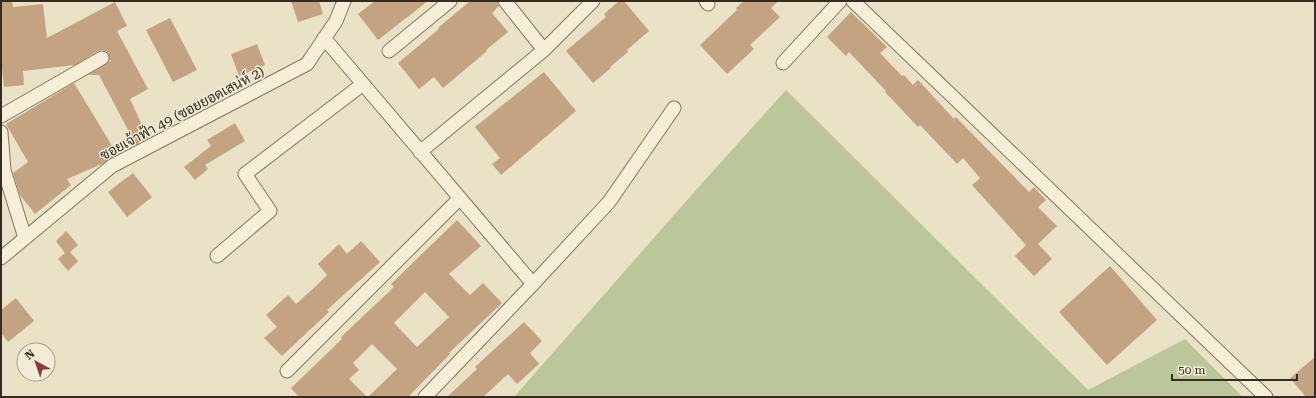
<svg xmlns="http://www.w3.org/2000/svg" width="1316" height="398" viewBox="0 0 1316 398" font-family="'Roboto Serif',Sarabun,serif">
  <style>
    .green { fill: #bcc69b }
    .building { fill: #c3a380; fill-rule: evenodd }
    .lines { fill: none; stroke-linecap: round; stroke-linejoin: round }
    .minor-casing { stroke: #82755e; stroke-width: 15 }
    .minor { stroke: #f5efd8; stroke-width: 13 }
    .labels { text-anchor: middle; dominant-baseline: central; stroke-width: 3; stroke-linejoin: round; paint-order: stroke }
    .street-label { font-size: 14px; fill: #342c20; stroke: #f1ecd5 }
  </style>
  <rect width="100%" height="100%" fill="#e9e2c6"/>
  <path class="green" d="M786,90L1088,390L1185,339L1243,397H514L696,190Z"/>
  <path class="building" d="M1,1H12L13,7L43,4L47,38L115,2L127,26L117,31L148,89L130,99L148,138L136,145L99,75H88L112,60H109V54L106,51L102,50L98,51L75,65L23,71L24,85L4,87L1,60Z
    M291,1H319L323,14L298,22Z
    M375,1H428L378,40L358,14Z
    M470,1H497L499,6L492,13L508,32L486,50L487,51L443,88L434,77L419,89L398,63L439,29L438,28Z
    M619,1H624L649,31L627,50L628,52L610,67L611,68L593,83L566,51L606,17L604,14Z
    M744,1H778L771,8L780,17L750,45L754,49L727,74L700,45L737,10L736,8Z
    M851,12L887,47L880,53L902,76L904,75L913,85L918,80L954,119L956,117L1029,192L1034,187L1046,200L1038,207L1057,226L1038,244L1052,259L1034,276L1015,256L1026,245L972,185L980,178L963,158L957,164L920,125L918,127L885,92L886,91L849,52L846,56L827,37Z
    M170,18L197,70L173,82L146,30Z
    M257,44L265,65L239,76L231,54Z
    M544,72L576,111L501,175L492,164L500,158L475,127Z
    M74,83L117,154L102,164L67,179L71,185L35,214L20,195L13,173L28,162L6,124Z
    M235,123L245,141L205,165L208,169L195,180L184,167L211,146L207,140Z
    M133,173L152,197L127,217L108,192Z
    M457,220L481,246L449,274L470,295L483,283L502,303L449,353L450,354L408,397H368L397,369L372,344L353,363L359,370L349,379L367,397H299L291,388L342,339L341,337L394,287L391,284ZM425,292L449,317L417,347L394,323Z
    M66,231L78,245L70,252L78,261L68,271L58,259L65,253L56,241Z
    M361,241L380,262L327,310L329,312L282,356L264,338L277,327L266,315L288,295L296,304L315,287L327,275L318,264L339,244L347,254Z
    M1110,266L1157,320L1107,365L1059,312Z
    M16,298L34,321L8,342L1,333V310Z
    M524,322L542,341L530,353L539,364L517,384L508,374L483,397H447L477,369L475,367Z
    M1315,357V397H1306L1290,378Z"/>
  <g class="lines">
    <g class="minor-casing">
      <path id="minor" d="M505,1L544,50
        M706,1L708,4
        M853,1L1266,397
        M324,38L533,284
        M389,51L450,1
        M783,63L840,1
        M1,116L102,58
        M1,132L4,170L25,238
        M420,152L544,50L593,1
        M217,256L270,211L245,174L363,84
        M1,258L112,166L307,64L336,21L344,1
        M287,371L460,198
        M425,397L533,284L609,202L674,108"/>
    </g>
    <use href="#minor" class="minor"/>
  </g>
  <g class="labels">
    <g class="street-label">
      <text transform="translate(182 113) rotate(-28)">ซอยเจ้าฟ้า 49 (ซอยยอดเสน่ห์ 2)</text>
    </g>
  </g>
  <rect width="1316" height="398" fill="none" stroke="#342c20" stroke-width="4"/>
  <g transform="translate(36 362) rotate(320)"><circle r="19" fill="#f1ecd5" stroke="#a59f8d"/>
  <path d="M0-3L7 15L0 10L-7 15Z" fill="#8a3d35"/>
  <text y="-6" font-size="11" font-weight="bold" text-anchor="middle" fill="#342c20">N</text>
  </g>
  <path d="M1172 374v6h125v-6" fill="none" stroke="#342c20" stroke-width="2"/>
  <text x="1178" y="374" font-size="12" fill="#342c20" stroke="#f1ecd5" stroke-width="3" paint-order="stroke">50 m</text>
</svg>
